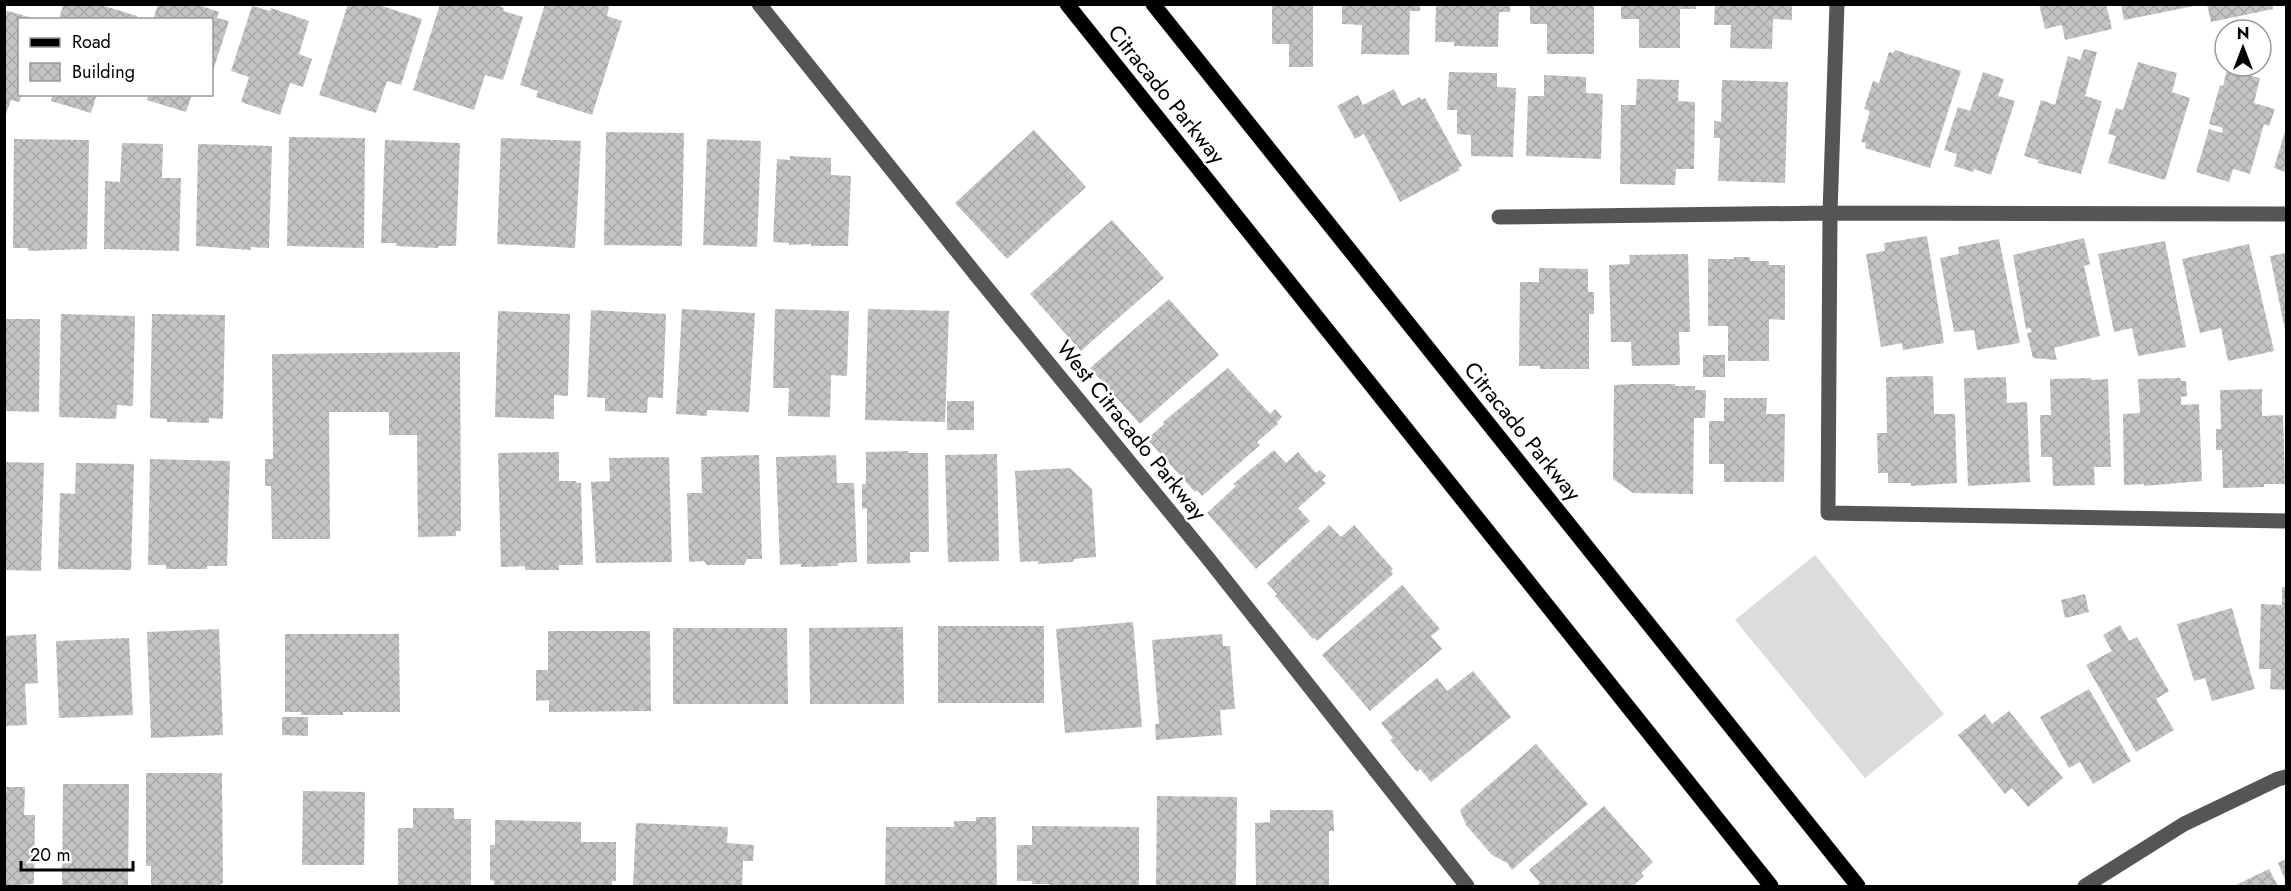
<svg xmlns="http://www.w3.org/2000/svg" width="2291" height="891" viewBox="0 0 2291 891" font-family="Jost,sans-serif">
  <style>
    .pitch { fill: #dcdcdc }
    .building { fill: url(#building-cross-hatch) }
    .lines { fill: none; stroke-linecap: round; stroke-linejoin: round }
    .major-casing { stroke: #dbdbdb; stroke-width: 16 }
    .minor { stroke: #555; stroke-width: 15 }
    .major { stroke: #000; stroke-width: 15 }
    .labels { text-anchor: middle; dominant-baseline: central; stroke-width: 5; stroke-linejoin: round; paint-order: stroke }
    .street-label { font-size: 22px; fill: #000; stroke: #fff }
  </style>
  <defs>
    <pattern id="building-cross-hatch" width="8" height="8" patternUnits="userSpaceOnUse" patternTransform="scale(1.5)"><rect width="8" height="8" fill="#c4c4c4"/><path d="M0 0l8 8M0 8l8-8" fill="none" stroke="#a7a7a7"/></pattern>
  </defs>
  <rect width="100%" height="100%" fill="#fff"/>
  <path class="pitch" d="M1815,555L1944,714L1865,778L1735,620Z"/>
  <path class="building" d="M158,4H196L219,12L217,18L229,21L212,74V20H153Z
    M348,4H376L422,19L401,85L387,81L376,113L319,95Z
    M440,4H495L504,8L503,11L523,17L503,80L485,75L474,110L413,90Z
    M545,4H602L609,7L607,16L622,21L592,115L536,97L538,91L520,85Z
    M1272,4H1313V67H1289V44H1272Z
    M1342,4H1420V11H1410L1409,55L1361,54L1362,25L1342,24Z
    M1436,4H1510V12H1499L1498,47L1454,46V42H1435Z
    M1530,4H1594V54H1547V24H1530Z
    M1621,4H1696V9H1680V48H1639V19H1621Z
    M1715,4H1792V20L1773,19L1772,49L1730,48L1731,25H1714Z
    M2039,4H2106L2112,29L2065,40L2062,25L2045,29Z
    M2121,4H2194V6L2124,20Z
    M2207,4H2272L2273,9L2211,22Z
    M63,5H101L137,16L136,20H59Z
    M252,6L270,11L271,8L309,21L299,54L312,59L303,87L290,83L280,115L241,102L249,77L231,71Z
    M4,10L36,19L20,20V94H22L19,102L11,100L5,117Z
    M2084,49L2097,52L2085,96L2102,101L2081,174L2037,163L2039,160L2024,156L2041,100L2055,105L2068,56L2080,60Z
    M1895,50L1961,71L1930,168L1865,148L1866,143L1861,142L1870,111L1864,109L1873,81L1879,83L1889,52L1893,53Z
    M2138,62L2177,73L2172,92L2190,98L2165,180L2108,163L2116,136L2108,134L2116,108L2123,110Z
    M2227,70L2260,78L2254,103L2275,109L2269,126L2264,124L2250,174L2233,169L2229,182L2196,172L2209,129L2222,133L2223,128L2209,124L2220,85L2223,86Z
    M1449,72L1497,73V87L1516,88L1513,157L1471,156V135L1457,134V110H1447Z
    M1983,72L2004,79L1998,96L2015,101L1991,175L1974,169L1973,172L1954,166L1957,154L1944,150L1958,107L1970,111Z
    M1544,75L1586,77V93L1603,94L1601,159L1526,156L1528,96H1544Z
    M1637,79L1679,80L1678,101L1695,102L1694,169H1676L1675,185L1620,184L1621,105H1636Z
    M1722,80L1788,82L1785,183L1718,181L1720,138H1714V121L1721,122Z
    M1394,89L1402,106L1420,97L1421,100L1425,98L1462,166L1458,168L1460,170L1400,202L1364,134L1355,139L1337,106L1358,95L1363,105Z
    M53,94H97L91,113L51,101Z
    M148,94H192L186,112L147,100Z
    M2286,128V172L2274,168Z
    M1034,130L1086,187L1007,259L955,203Z
    M606,132L684,133L682,246L604,245Z
    M289,137L365,138L364,248L287,246Z
    M501,138L581,141L575,248L497,244Z
    M14,139L89,140L87,249L28,251V248H13Z
    M707,139L761,141L757,247L703,245Z
    M385,140L460,143L456,246H438V248L396,246V243H381Z
    M122,143L163,144L162,178H181L179,251L104,249L105,181L120,182Z
    M198,144L272,146L269,248L251,247V250L196,246Z
    M790,156L831,158V175L851,176L848,246H811V244L789,245V243L773,242L777,159L790,160Z
    M1112,220L1164,278L1081,351L1030,294Z
    M1927,236L1944,343L1903,350L1902,343L1881,347L1866,254L1885,251L1884,243Z
    M2084,238L2090,264L2084,266L2100,336L2054,348L2057,360L2033,358L2027,333L2032,332L2030,328L2026,329L2013,255Z
    M1999,239L2020,343L1977,350L1974,330L1954,332L1940,258L1959,254L1958,247Z
    M2165,241L2186,347L2138,356L2132,328L2114,332L2098,254Z
    M2249,244L2274,351L2228,361L2221,328L2200,333L2182,259Z
    M2286,253V330H2285L2270,256Z
    M1688,254L1690,332H1679L1680,365L1632,366L1631,342H1611L1609,265L1630,264L1629,255Z
    M1734,257H1750V261H1769V265H1785V320L1769,319V361H1728V326H1708V259H1734Z
    M1539,268L1588,269V292H1594V314H1589V369H1540V366H1519L1520,282H1539Z
    M1169,299L1219,355L1140,424L1090,368Z
    M682,309L755,313L749,412L707,410V416L676,414Z
    M775,309L849,311L847,376L831,375L830,417L788,416L789,388H773Z
    M868,309L949,311L945,422L865,420Z
    M591,310L666,314L663,398L648,397L647,413L605,411V398L587,397Z
    M498,311L570,314L568,396L554,395V419L495,417Z
    M61,314L135,316L133,406L117,405L116,419L59,417Z
    M152,314L225,315L223,419L209,418V423L167,422V419L150,418Z
    M4,319H40L39,412L4,411Z
    M460,352L461,531H456V536L418,537L417,435H389V412H329L330,539H272L271,486H265V459H273L272,354Z
    M1703,355H1725V377H1703Z
    M1228,368L1270,414L1275,409L1282,417L1277,422L1278,424L1257,442L1260,445L1202,496L1197,490L1195,492L1147,439L1164,424L1163,422Z
    M1933,376L1934,414H1955L1957,483L1911,486V483H1888V473H1878L1877,433H1887L1886,377Z
    M2006,377L2007,403L2027,402L2030,482L1968,486L1964,378Z
    M2091,378V380L2108,379L2111,467H2094L2095,485L2053,486L2052,457H2041L2040,415H2051L2050,379Z
    M2180,378L2181,381H2186L2187,396L2181,397V405L2199,404L2202,481L2144,486V484L2124,485L2123,414L2140,413L2138,379Z
    M1633,384H1675V386H1695V390H1706L1705,418H1694L1693,494L1633,493L1613,479L1614,385Z
    M2262,389V416L2283,415L2285,484H2264V487L2223,488L2222,450H2216V429H2221L2220,390Z
    M1724,398H1767L1766,414H1785L1784,482H1724V464H1709V421H1724Z
    M947,401H974V430H947Z
    M1274,450L1286,463L1298,452L1316,473L1320,470L1326,476L1322,480L1326,483L1298,508L1310,521L1256,569L1207,513L1236,486L1233,484Z
    M908,451V453H928L929,552H910V563L867,564V508L862,509V484H866V452Z
    M559,452V481H576L577,483H581L583,565H559V570H525V566L501,567L498,453Z
    M997,454L999,561L948,562L945,455Z
    M759,455L762,559H747L744,565H707L704,561L689,562L687,493H702L701,457Z
    M836,455L837,483H854L857,562L838,563V566L801,567V564L780,565L776,457Z
    M669,457L672,562L596,563L591,482L610,481L609,458Z
    M150,459L230,461L227,566H207V569H166V565H148Z
    M4,462L44,463L41,571L4,570Z
    M76,463L134,464L131,570L58,569L60,493L75,494Z
    M1070,468L1092,489L1096,557L1074,559L1073,562L1038,564V561L1020,562L1015,471Z
    M1329,525L1341,537L1354,525L1393,569L1391,571L1393,574L1317,641L1315,638L1313,639L1275,596L1277,594L1267,583Z
    M1402,585L1440,629L1431,636L1442,649L1370,711L1322,655Z
    M2282,587H2286V690L2270,689L2271,669H2259L2261,604L2282,605Z
    M2085,594L2089,612L2065,618L2061,600Z
    M2232,608L2255,689L2212,701L2205,678L2194,681L2177,624Z
    M1133,622L1142,727L1065,733L1056,629Z
    M2120,625L2129,641L2137,637L2169,691L2156,699L2174,730L2136,752L2086,665L2112,651L2103,635Z
    M938,626H1044V703H938Z
    M903,627L904,704H810L809,628Z
    M673,628H787L788,704H673Z
    M219,629L223,735L151,738L147,632Z
    M548,631H650L651,711L549,712V700L536,701V670H548Z
    M36,634L38,683L25,684L27,725L4,726V636Z
    M285,634H399L400,712H343V715H301V712H285Z
    M1222,634L1223,646H1230L1235,709L1220,710L1222,735L1156,740L1155,724H1159L1152,640Z
    M129,638L133,715L59,718L56,641Z
    M1473,671L1511,717L1431,782L1420,769L1417,772L1390,740L1393,738L1381,723L1437,678L1447,691Z
    M2089,689L2131,761L2093,784L2080,762L2069,768L2040,717Z
    M2009,711L2063,778L2028,807L2012,788L2005,794L1958,735L1985,714L1992,724Z
    M282,717H308V736L282,735Z
    M1536,744L1588,804L1512,870L1507,863L1492,855L1466,825L1460,810Z
    M146,773H222L223,883L217,886H151V866H146Z
    M63,784H129L128,886H62Z
    M4,787H25L24,815H35L34,884L4,886Z
    M303,791L365,792L364,865H302Z
    M1157,796L1237,797L1236,886H1156Z
    M1604,806L1653,862L1641,873L1644,876L1633,886H1537L1540,883L1529,870Z
    M413,808H454V819H471V886H398V828H413Z
    M1270,810H1333L1334,831H1329V886H1256L1255,823L1270,822Z
    M976,817H996L997,886H885L886,827H954V821H976Z
    M495,820L581,822V842H616V881H612V886H494V881L490,880V845H495Z
    M636,823L728,827L727,843L754,845L753,861H743L742,886H633Z
    M1032,826L1139,827V886H1050L1049,884H1032V881H1017V845H1032Z
    M2286,859V882L2278,863Z
    M2269,869L2278,886H2234Z"/>
  <g class="lines">
    <g class="major-casing">
      <path id="major" d="M1067,4L1771,886
        M1153,4L1858,886"/>
    </g>
    <path class="minor" d="M759,4L977,276L1207,557L1467,886
      M1837,4L1830,213L1828,513L2286,521
      M1499,217L1830,213L2286,214
      M2085,886L2184,824L2278,779L2286,777"/>
    <use href="#major" class="major"/>
  </g>
  <g class="labels">
    <g class="street-label">
      <text transform="translate(1167 94) rotate(51)">Citracado Parkway</text>
      <text transform="translate(1132 430) rotate(51)">West Citracado Parkway</text>
      <text transform="translate(1523 431) rotate(51)">Citracado Parkway</text>
    </g>
  </g>
  <rect width="2291" height="891" fill="none" stroke="#000000" stroke-width="12"/>
  <rect x="18" y="18" width="195" height="78" fill="#ffffff" stroke="#999999" stroke-width="1.5"/>
  <rect x="30" y="38" width="30" height="9" fill="#000000" stroke="#999999" stroke-width="1.5"/>
  <text x="72" y="48" font-size="18" fill="#000000">Road</text>
  <rect x="30" y="63" width="30" height="18" fill="url(#building-cross-hatch)" stroke="#999999" stroke-width="1.5"/>
  <text x="72" y="78" font-size="18" fill="#000000">Building</text>
  <g transform="translate(2243 48)"><circle r="28" fill="#ffffff" stroke="#999999" stroke-width="1.5"/>
  <path d="M0-4.5L10 22L0 15L-10 22Z" fill="#000000"/>
  <text y="-9" font-size="16" font-weight="bold" text-anchor="middle" fill="#000000">N</text>
  </g>
  <path d="M21 861v9h112v-9" fill="none" stroke="#000000" stroke-width="3"/>
  <text x="30" y="861" font-size="18" fill="#000000" stroke="#ffffff" stroke-width="4.5" paint-order="stroke">20 m</text>
</svg>
